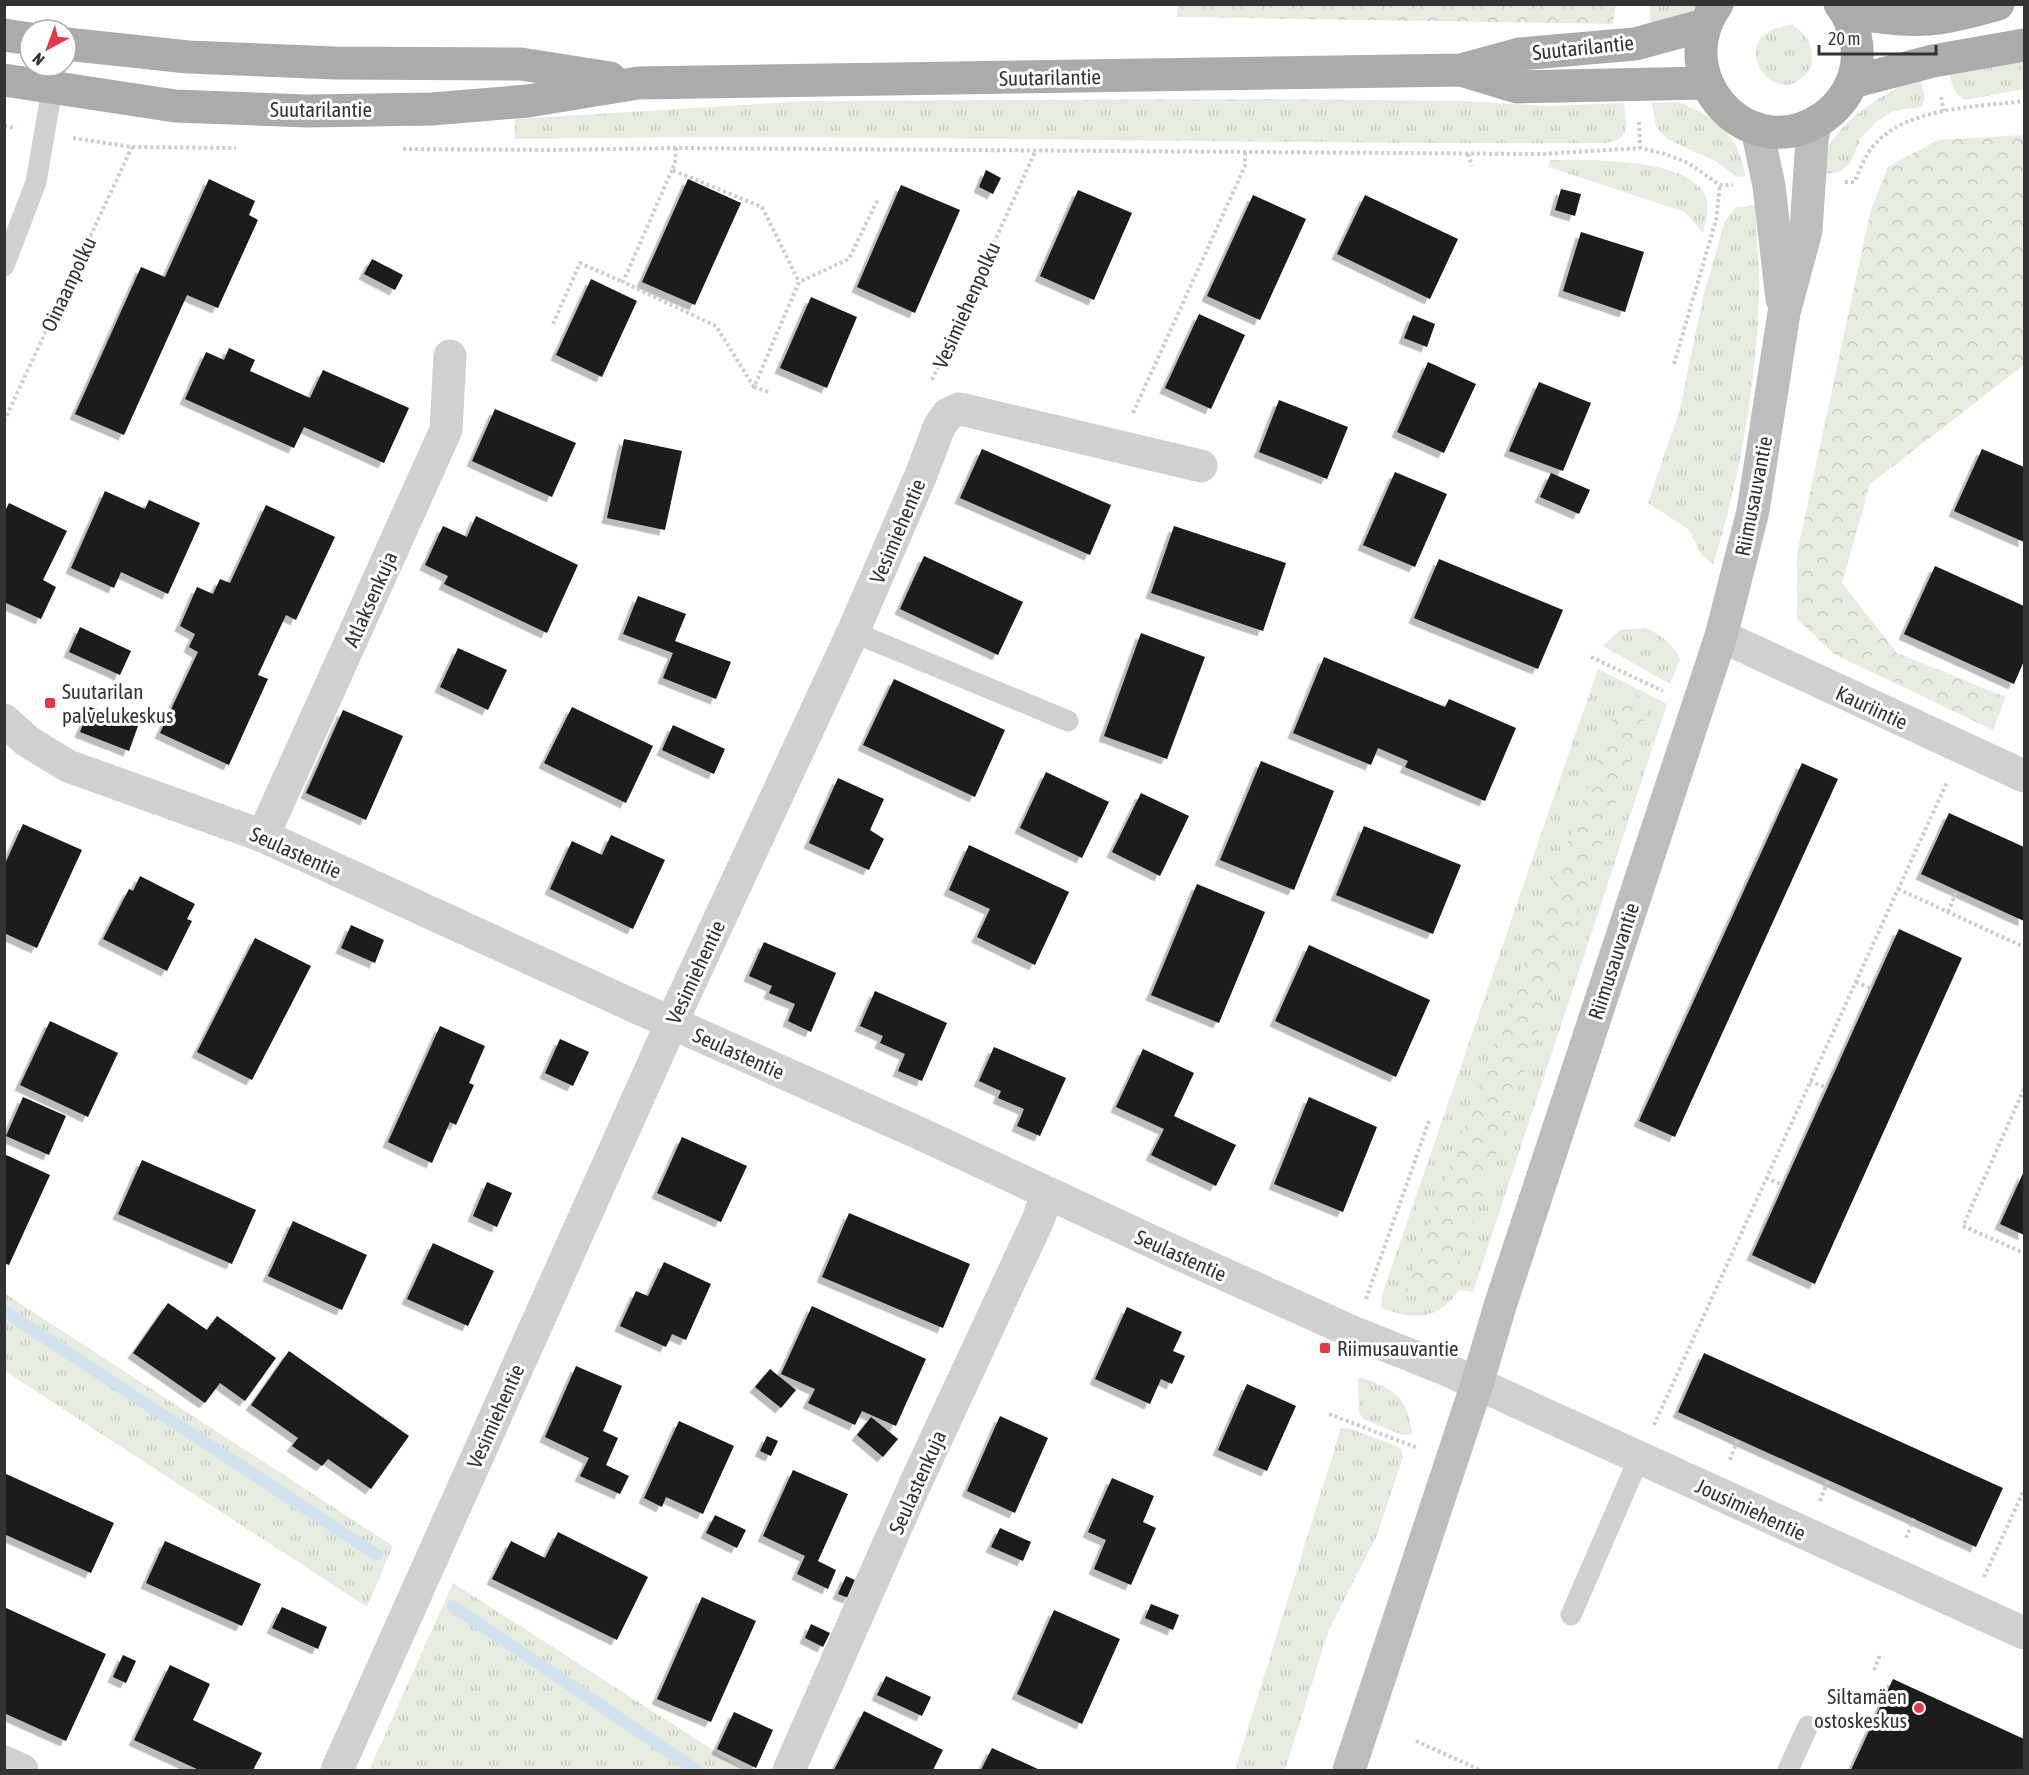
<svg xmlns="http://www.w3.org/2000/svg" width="2029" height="1775" viewBox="0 0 2029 1775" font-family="'Asap Condensed',sans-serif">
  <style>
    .grass { fill: url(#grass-tufts) }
    .forest { fill: url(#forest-crowns) }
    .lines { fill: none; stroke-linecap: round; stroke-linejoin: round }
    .stream { stroke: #cfe2ee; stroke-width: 12 }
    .building { fill: #1a1a1a; filter: url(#shadow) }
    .path { stroke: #cdcdcd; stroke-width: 4; stroke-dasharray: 3 3; stroke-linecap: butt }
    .lane { stroke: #d0d0d0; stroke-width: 21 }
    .street { stroke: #d0d0d0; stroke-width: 33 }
    .secondary { stroke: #bdbdbd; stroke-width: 33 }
    .primary { stroke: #ababab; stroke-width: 33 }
    .poi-dot { fill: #e63946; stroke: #fff; stroke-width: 2 }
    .labels { text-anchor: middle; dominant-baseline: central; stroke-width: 6; stroke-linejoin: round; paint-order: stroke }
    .street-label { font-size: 21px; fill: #333; stroke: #fff }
    .poi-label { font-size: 21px; fill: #333; stroke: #fff; text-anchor: start }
  </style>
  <defs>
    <pattern id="grass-tufts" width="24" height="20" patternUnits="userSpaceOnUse" patternTransform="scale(1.5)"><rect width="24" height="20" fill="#e6ecdf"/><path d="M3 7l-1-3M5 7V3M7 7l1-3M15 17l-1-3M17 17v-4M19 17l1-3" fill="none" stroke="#c6cbc0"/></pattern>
    <pattern id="forest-crowns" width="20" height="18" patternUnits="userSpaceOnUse" patternTransform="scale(1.5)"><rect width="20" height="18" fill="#e6ecdf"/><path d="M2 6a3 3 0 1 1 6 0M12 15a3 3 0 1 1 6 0" fill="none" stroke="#c6cbc0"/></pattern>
    <filter id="shadow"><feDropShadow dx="-5.5" dy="5.5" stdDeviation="0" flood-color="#0004"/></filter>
  </defs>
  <rect width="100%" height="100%" fill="#fff"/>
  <path class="grass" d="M1649,5H1702L1686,18L1651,30Z
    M1793,25C1807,36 1812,41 1812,60C1812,68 1807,74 1801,79C1767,106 1723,31 1793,25Z
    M2024,60V89L1964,100L1954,90L1948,70Z
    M1920,77L1925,99L1921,107L1893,111L1876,122L1861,138L1850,163L1839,172L1826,174L1823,155C1846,115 1879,96 1920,77Z
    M1269,99L1462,101L1548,106L1624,103C1626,125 1632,139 1606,143C1242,145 878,133 515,139V119L808,101Z
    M1677,102C1712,114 1741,136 1745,176L1737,177L1717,162L1667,139L1656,127L1652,103Z
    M1550,160C1584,160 1698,156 1707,201C1709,211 1705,223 1703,233L1685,212L1548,167Z
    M1755,205C1756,235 1760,266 1759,296C1756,387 1740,478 1713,565L1702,555L1688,529L1648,503L1680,409L1703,297L1725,221L1736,207Z
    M1645,628C1662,635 1671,643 1680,659L1670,684L1603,646L1620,630Z
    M1598,669L1667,704L1473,1292L1459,1290C1437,1321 1414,1320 1381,1308L1383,1292Z
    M4,1293L393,1546L367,1607L5,1371Z
    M1358,1377C1393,1387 1408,1396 1412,1434L1402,1435L1363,1419L1359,1412Z
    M1341,1428L1351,1429L1401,1448L1403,1457L1377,1535L1328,1632L1285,1770H1235Z
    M453,1583L744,1770H369Z"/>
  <path class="forest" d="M1178,5V4L1616,5L1613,24L1177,17Z
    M2024,135V365L1870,484L1842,583L1897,653L2006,697L1993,730L1834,654L1797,619V553L1870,213L1888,167L1938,140Z
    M1624,688L1650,702L1448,1296H1403Z"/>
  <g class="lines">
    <path class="stream" d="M4,1311L377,1555
      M453,1606L696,1770"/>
  </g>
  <path class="building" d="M986,170L1001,178L993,194L979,187Z
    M209,179L255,201L249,215L258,220L218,308L187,295L124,435L75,414L141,267L165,277Z
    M688,179L741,203L695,305L642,282Z
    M901,185L960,210L915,313L857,287Z
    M1561,189L1581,194L1575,216L1555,210Z
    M1078,190L1132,213L1094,300L1040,276Z
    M1253,195L1306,219L1260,320L1207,296Z
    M1365,195L1458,239L1430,299L1337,254Z
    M1581,232L1644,252L1625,312L1563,291Z
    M372,259L403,275L395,290L364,274Z
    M591,279L637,301L602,377L556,355Z
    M811,297L857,317L827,388L780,368Z
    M1199,314L1245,335L1211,409L1165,388Z
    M1413,315L1435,324L1427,347L1404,338Z
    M229,348L255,360L250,371L310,398L323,370L409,408L384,463L304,427L294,448L185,399L206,352L224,360Z
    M1428,362L1476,384L1444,453L1397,432Z
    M1539,382L1591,403L1563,471L1509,451Z
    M1279,400L1348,427L1327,479L1259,452Z
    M495,409L576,443L552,497L472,461Z
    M624,439L682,451L665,530L607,518Z
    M982,449L1111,505L1090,555L960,498Z
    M1982,449L2024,467V542L1954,511Z
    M1395,472L1447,494L1415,567L1363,545Z
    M1551,473L1590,490L1579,514L1540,497Z
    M105,491L145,509L149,500L200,523L168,594L121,572L114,588L71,568Z
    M9,503L67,531L43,580L56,587L41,619L4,602V513Z
    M266,505L335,537L296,620L286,615L258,675L268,679L229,765L160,733L198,652L189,647L195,634L180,626L197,587L213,594L220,579L230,583Z
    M476,516L578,565L547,633L444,584L448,576L425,565L443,526L467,537Z
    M1174,526L1286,563L1263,631L1151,593Z
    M924,556L1023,602L998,655L900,609Z
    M1439,559L1563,610L1538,669L1414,618Z
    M1935,566L2024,606V661L2014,684L1904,634Z
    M638,596L686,614L675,641L731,662L716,699L663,678L673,653L623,634Z
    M80,627L131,651L120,675L69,652Z
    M1141,633L1205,657L1167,759L1104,736Z
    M458,648L507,670L488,710L440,687Z
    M1324,657L1445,707L1449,699L1516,728L1485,801L1405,767L1408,761L1378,748L1371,765L1293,733Z
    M894,679L1005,730L975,797L863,745Z
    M90,707L138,726L129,751L80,732Z
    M572,707L653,746L626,803L544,763Z
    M343,710L403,736L366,820L306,793Z
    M673,725L725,749L714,774L662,750Z
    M1261,761L1334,791L1294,890L1220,860Z
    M1802,763L1838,779L1675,1137L1639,1121Z
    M1046,772L1109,802L1082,858L1020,828Z
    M838,778L884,799L870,830L884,839L869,870L809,843Z
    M1141,793L1189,816L1160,876L1112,852Z
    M1949,813L2024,847V921L1921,874Z
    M23,824L82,850L37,948L4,933V866Z
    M1364,826L1461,865L1433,934L1336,895Z
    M611,835L665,860L633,929L550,889L572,841L602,855Z
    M969,845L1069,892L1035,965L977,937L990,909L949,890Z
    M140,876L195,904L187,919L192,921L167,971L103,939L129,889L133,891Z
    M1197,884L1265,912L1219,1023L1151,995Z
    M351,925L384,940L375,963L341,948Z
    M1899,929L1962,958L1815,1284L1752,1255Z
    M255,938L311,966L252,1080L197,1052Z
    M764,942L836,973L811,1032L788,1021L795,1004L769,993L772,986L749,976Z
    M1309,945L1430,1000L1396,1077L1275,1021Z
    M875,991L947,1023L922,1081L898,1071L905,1054L880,1043L883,1036L860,1026Z
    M50,1021L118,1053L88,1117L20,1085Z
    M440,1026L485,1046L469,1083L474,1085L456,1125L450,1122L432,1163L388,1142Z
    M560,1039L589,1052L573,1086L545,1073Z
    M994,1047L1066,1078L1040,1136L1017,1126L1024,1109L998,1098L1001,1091L979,1081Z
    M1143,1049L1194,1073L1174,1116L1236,1145L1216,1186L1151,1155L1164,1129L1116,1107Z
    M23,1097L66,1116L49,1155L6,1136Z
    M1309,1097L1377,1127L1343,1212L1274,1184Z
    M682,1137L747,1166L721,1222L657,1193Z
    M4,1154L50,1175L9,1265L4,1263Z
    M142,1160L256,1210L232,1264L118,1214Z
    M2024,1171V1235L2000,1224Z
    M487,1182L512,1193L497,1227L473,1216Z
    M849,1213L970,1264L943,1328L822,1277Z
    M293,1221L367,1255L342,1310L268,1276Z
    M433,1243L494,1271L468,1326L407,1299Z
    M664,1262L711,1284L686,1340L672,1334L666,1347L620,1326L636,1291L648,1296Z
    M168,1303L207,1330L217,1316L276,1358L245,1401L220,1383L205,1403L133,1353Z
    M812,1306L926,1359L896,1426L862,1411L855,1425L808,1403L815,1389L781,1374Z
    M1127,1307L1182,1332L1173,1351L1185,1356L1172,1384L1161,1379L1150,1404L1095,1379Z
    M289,1351L409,1436L371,1489L328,1459L322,1466L292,1446L298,1438L251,1405Z
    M1704,1353L2003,1488L1976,1547L1678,1412Z
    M576,1366L622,1386L603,1431L618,1438L606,1465L629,1476L620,1494L580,1476L589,1458L545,1437Z
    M770,1369L796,1390L781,1408L755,1387Z
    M1247,1384L1296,1406L1267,1471L1218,1450Z
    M1000,1416L1048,1438L1015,1513L967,1491Z
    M871,1417L898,1439L883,1457L857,1435Z
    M679,1421L734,1446L703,1514L666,1497L662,1507L644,1498Z
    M767,1436L778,1441L771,1456L760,1451Z
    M793,1470L848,1494L818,1561L836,1570L828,1589L797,1574L805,1556L763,1536Z
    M4,1473L114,1523L91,1573L4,1534Z
    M1112,1478L1154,1496L1143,1522L1156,1528L1131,1585L1094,1569L1106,1540L1088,1532Z
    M715,1515L746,1530L737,1548L706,1533Z
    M1000,1528L1031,1542L1023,1561L991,1547Z
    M558,1532L648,1577L617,1640L492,1579L511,1541L545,1558Z
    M165,1541L261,1584L242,1626L146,1583Z
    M846,1576L857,1581L849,1598L838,1594Z
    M702,1597L756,1621L711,1722L657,1699Z
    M1151,1604L1179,1615L1173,1630L1145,1618Z
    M4,1607L106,1654L66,1741L4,1713Z
    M282,1607L327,1627L318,1649L272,1628Z
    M1054,1610L1120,1639L1082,1724L1017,1694Z
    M811,1624L830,1633L823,1647L805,1638Z
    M123,1655L136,1661L126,1683L113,1677Z
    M170,1665L210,1684L193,1720L262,1753L253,1770H199L134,1740Z
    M886,1676L931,1697L922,1716L877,1695Z
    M1893,1679L2024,1739V1770H1851Z
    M864,1711L943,1750L933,1770H834Z
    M734,1712L773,1730L756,1768L717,1749Z
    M992,1748L1040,1770H981Z"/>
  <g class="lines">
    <path class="path" d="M1941,97L1944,111
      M1639,122L1640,148
      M4,126L16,128
      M73,138L132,147L236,148
      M676,148L675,164L672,170L762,207L799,282
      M403,149L553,150L676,148L1541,154L1640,148L1665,154L1688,163L1720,185H1733
      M1468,154L1472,166
      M672,170L623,282L716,326L754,387
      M1845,182H1854C1860,170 1865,155 1874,145C1907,107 1977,107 2024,101
      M553,324L580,263L623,282
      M1674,364L1716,220L1720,185
      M932,380L1035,152
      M768,392L754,387L799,282L849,259L878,199
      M1133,413L1245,166V152
      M4,421L132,147
      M1591,657L1663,691
      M1898,889L2024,947
      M1948,912L1957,890
      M1856,982L1872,989
      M1810,1081L1827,1088
      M2024,1089L1963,1226L2024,1253
      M1766,1178L1783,1185
      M1366,1299L1429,1121
      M1329,1414L1418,1448
      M1654,1425L1947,782
      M1730,1460L1738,1439
      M1820,1501L1828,1480
      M1906,1538L1914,1518
      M1984,1577L2024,1490
      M1874,1670L1880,1655
      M2023,1738L2024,1735
      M1416,1741L1480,1770"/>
    <path class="lane" d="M4,266L36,182L56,66
      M853,632L1068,721
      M1571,1615L1639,1458
      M1788,1770L1808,1726"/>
    <path class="street" d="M1721,636L2024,776
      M4,720L27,741L68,766L263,836L636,1007L921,1134L1166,1248L1355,1333L1445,1369L2024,1633
      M263,836L446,430L450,356
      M4,1762L22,1770
      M337,1770L681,1002L853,632L921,475L939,427L948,414L959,409L969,411L1201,466
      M789,1770L916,1482L1038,1220L1047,1195"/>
    <path class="secondary" d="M1757,129L1769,186L1782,299
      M1349,1770L1477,1384L1500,1306L1721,636L1753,511L1784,313L1806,231L1812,139L1816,122"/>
    <path class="primary" d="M1717,4C1665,77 1750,169 1824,117C1839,106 1850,91 1855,73C1861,50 1855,23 1840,4
      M1846,13C1874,16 1902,21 1930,19C1953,17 1976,10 1998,4
      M4,35L30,39
      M66,44L188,57L335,63L521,64L610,78
      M1461,70L1517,87L1706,83
      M4,80L175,106L308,111L432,109L528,101L638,83L1461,70L1520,54L1635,44L1705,25
      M1852,82L1933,61L2024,45"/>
  </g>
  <g class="poi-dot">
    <rect x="44" y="697" width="12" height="12" rx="3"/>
    <rect x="1319" y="1342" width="12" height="12" rx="3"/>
    <circle cx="1919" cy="1708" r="6"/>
  </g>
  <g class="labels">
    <g class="street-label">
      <text transform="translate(1583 47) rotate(-6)">Suutarilantie</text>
      <text transform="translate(1050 77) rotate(-1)">Suutarilantie</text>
      <text x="321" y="109">Suutarilantie</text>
      <text transform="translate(68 284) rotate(-65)">Oinaanpolku</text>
      <text transform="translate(966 305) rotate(-66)">Vesimiehenpolku</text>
      <text transform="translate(1753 496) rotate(-79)">Riimusauvantie</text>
      <text transform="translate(897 531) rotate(-67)">Vesimiehentie</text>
      <text transform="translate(370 599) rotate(-66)">Atlaksenkuja</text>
      <text transform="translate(1872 707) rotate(25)">Kauriintie</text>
      <text transform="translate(296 852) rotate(24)">Seulastentie</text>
      <text transform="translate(1613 961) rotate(-72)">Riimusauvantie</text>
      <text transform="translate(695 972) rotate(-65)">Vesimiehentie</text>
      <text transform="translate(739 1053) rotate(24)">Seulastentie</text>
      <text transform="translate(1181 1255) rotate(24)">Seulastentie</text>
      <text transform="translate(495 1416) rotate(-66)">Vesimiehentie</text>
      <text transform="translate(917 1482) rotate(-66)">Seulastenkuja</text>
      <text transform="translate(1751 1509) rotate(25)">Jousimiehentie</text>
    </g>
    <g class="poi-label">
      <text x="62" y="691">Suutarilan<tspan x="62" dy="24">palvelukeskus</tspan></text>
      <text x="1337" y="1348">Riimusauvantie</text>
      <text x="1907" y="1696" text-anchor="end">Siltamäen<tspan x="1907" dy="24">ostoskeskus</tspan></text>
    </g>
  </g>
  <rect width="2029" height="1775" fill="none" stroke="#333333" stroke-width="12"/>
  <g transform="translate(48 48) rotate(221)"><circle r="28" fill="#ffffff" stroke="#adadad" stroke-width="1.5"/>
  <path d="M0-4.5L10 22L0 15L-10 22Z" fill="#e63946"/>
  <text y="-9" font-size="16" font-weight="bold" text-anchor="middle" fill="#333333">N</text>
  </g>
  <path d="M1819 45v9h117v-9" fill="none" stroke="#333333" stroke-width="3"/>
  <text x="1828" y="45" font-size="18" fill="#333333" stroke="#ffffff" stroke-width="4.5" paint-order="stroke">20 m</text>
</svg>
